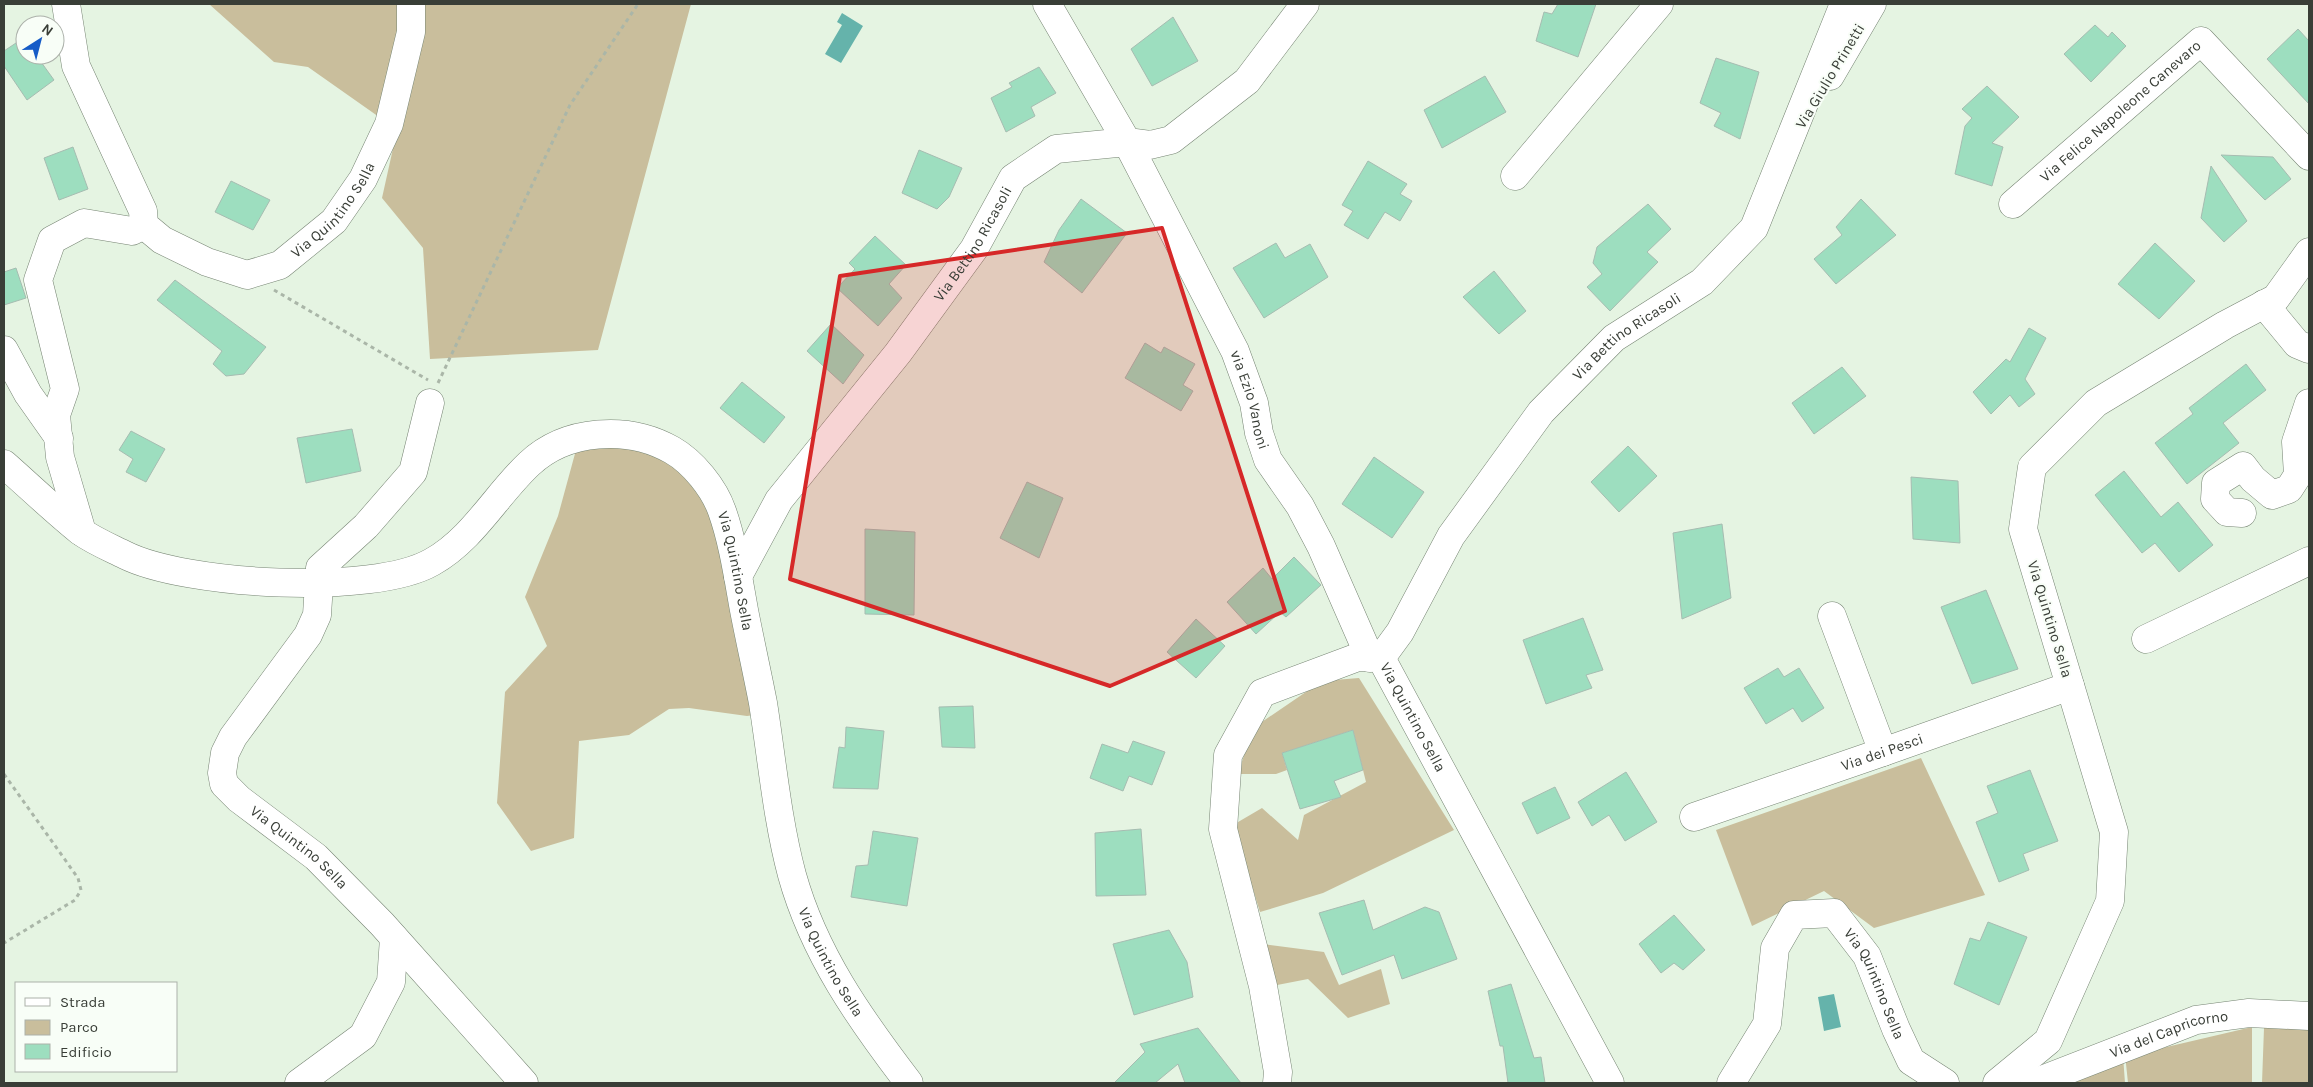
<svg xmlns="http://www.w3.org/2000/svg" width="2313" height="1087" viewBox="0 0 2313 1087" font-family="Karla,sans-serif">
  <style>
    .green { fill: #c9be9c }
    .water { fill: #65b3ab }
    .building { fill: #9ddebf; stroke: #a6bcb1 }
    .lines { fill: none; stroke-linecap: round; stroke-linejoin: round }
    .minor-casing { stroke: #768473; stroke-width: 29 }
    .path { stroke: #aab6a8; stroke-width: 3; stroke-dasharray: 4 4; stroke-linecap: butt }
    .minor { stroke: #fff; stroke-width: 28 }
    .marked { fill: #d62828; fill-opacity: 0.2; stroke: #d62828; stroke-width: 4; stroke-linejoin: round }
    .labels { text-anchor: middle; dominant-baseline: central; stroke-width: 4; stroke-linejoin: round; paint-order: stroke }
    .street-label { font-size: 15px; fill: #393e37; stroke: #f8fef7 }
  </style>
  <rect width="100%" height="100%" fill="#e5f4e2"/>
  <path class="green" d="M209,4H411L389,124L308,67L274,62Z
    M422,4H691L598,350L430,359L423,248L382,198L422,18Z
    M614,444L645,450L682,471L713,514L754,715L747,716L689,708L669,709L629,735L579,741L574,838L531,851L497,803L505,692L547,646L525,597L558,516L576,450Z
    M1359,678L1454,830L1323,893L1260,912L1233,825L1262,808L1298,840L1304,815L1366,782L1353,730L1282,753L1287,770L1276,774H1238L1253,728L1322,681Z
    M1921,758L1985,895L1874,928L1824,891L1752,926L1716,830Z
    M1262,944L1324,952L1339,985L1381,969L1390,1004L1348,1018L1308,979L1272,986Z
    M2252,1027V1083H2128L2125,1054L2158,1049Z
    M2264,1028L2309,1029V1083H2262Z
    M2123,1056L2125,1083H2072V1075Z"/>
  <path class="water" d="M842,13L863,26L841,63L825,54L842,25L837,22Z
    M1834,994L1841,1027L1824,1031L1818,997Z"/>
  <path class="building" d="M1558,4H1596L1578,57L1536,41L1544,12L1552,14Z
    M1173,17L1198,61L1152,86L1131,49Z
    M2095,25L2108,37L2112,32L2126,46L2091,82L2064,54Z
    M2298,29L2309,41V104L2267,59Z
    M25,37V55H36L54,80L27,100L4,66V51Z
    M1716,58L1759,72L1740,139L1714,126L1721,113L1700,103Z
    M1039,67L1056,93L1031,107L1035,116L1006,132L991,98L1012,87L1009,83Z
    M1485,76L1506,112L1442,148L1424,110Z
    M1987,86L2019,117L1992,143L2003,147L1992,186L1955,174L1965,126L1972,118L1962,109Z
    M73,147L88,189L59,200L44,158Z
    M919,150L962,168L949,197L937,209L902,193Z
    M2221,155L2273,157L2291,179L2265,200Z
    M1368,161L1407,184L1400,194L1412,201L1400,221L1385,212L1368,239L1344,225L1353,211L1342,205Z
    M2211,166L2247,221L2224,242L2201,218Z
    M231,181L270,200L253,230L215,212Z
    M1081,199L1127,233L1082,293L1044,262L1059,230Z
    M1861,199L1896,235L1836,284L1814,259L1842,235L1836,227Z
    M1648,204L1671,229L1647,252L1658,262L1610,311L1587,287L1602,274L1593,263L1597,247Z
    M875,236L906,265L889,284L902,298L878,326L837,288L855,269L849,263Z
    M1276,243L1285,258L1310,244L1328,277L1264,318L1233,268Z
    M2155,243L2195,281L2159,319L2118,284Z
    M16,268L26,298L4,305V272Z
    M1494,271L1526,311L1499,334L1463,297Z
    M175,280L266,347L244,374L226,376L213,364L222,351L157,300Z
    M831,324L864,355L843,384L807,351Z
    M2029,328L2046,338L2025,379L2035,394L2019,407L2010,395L1991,414L1973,392L2006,359L2010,362Z
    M1145,343L1161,353L1164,347L1195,364L1183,385L1193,391L1181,411L1125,378Z
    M2246,364L2266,390L2223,423L2239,443L2187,484L2155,443L2193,414L2189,408Z
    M1842,367L1866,396L1814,434L1792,403Z
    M742,382L785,417L764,443L720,408Z
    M352,429L361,471L306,483L297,438Z
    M131,431L165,449L146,482L126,472L133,459L119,450Z
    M1628,446L1657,476L1619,512L1591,482Z
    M1374,457L1424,492L1392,538L1342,504Z
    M2124,471L2161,517L2178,502L2213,545L2179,572L2155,543L2142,553L2095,495Z
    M1911,477L1958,481L1960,543L1913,539Z
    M1027,482L1063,498L1039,558L1000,538Z
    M1722,524L1731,598L1682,619L1673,533Z
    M865,529L915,532L914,615L865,614Z
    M1294,557L1321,585L1286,617L1280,612L1256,634L1227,602L1263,568L1272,579Z
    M1986,590L2018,669L1972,684L1941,607Z
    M1583,618L1603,670L1586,675L1592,688L1546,704L1523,640Z
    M1196,619L1225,646L1196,678L1167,652Z
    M1778,668L1784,677L1799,668L1824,708L1802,722L1793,708L1766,724L1744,688Z
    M973,706L975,748L942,747L939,707Z
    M846,727L884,731L878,789L833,788L839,747L845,748Z
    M1353,730L1363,770L1334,781L1341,797L1300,809L1282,753Z
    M1133,741L1165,752L1152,785L1129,776L1123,791L1090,778L1102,744L1128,753Z
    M2030,770L2058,841L2023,854L2029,870L1999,882L1976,822L1998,813L1987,786Z
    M1626,772L1657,822L1625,841L1609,815L1592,826L1578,802Z
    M1555,787L1570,818L1537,834L1522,803Z
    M1141,829L1146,895L1096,896L1095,833Z
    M873,831L918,838L907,906L851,897L856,866L868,865Z
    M1364,900L1373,930L1425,907L1439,912L1457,959L1402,979L1394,955L1342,975L1319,913Z
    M1674,915L1705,950L1683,970L1674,963L1661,973L1639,944Z
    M1988,922L2027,937L1999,1005L1954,984L1970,938L1980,941Z
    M1169,930L1187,962L1193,997L1134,1015L1113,944Z
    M1511,984L1534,1058L1541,1057L1545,1083H1508L1503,1046H1500L1488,991Z
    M1198,1028L1241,1083H1185L1178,1064L1155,1083H1114L1145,1052L1140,1044Z"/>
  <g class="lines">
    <g class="minor-casing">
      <g id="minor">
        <path id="s1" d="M66,4L76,66L143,211L144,225L162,240L207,262L247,275L280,265L334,221L363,179L389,124L411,32V4"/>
        <path id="s2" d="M1047,4L1127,142L1235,351L1254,403L1259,433L1268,460L1300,506L1321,546L1370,658"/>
        <path d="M1830,76L1872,4"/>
        <path d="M1515,176L1659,4"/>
        <path id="s3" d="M2013,204L2201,41L2309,156"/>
        <path d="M2264,304L2297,344L2309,349"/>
        <path d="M4,350L28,394L59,438"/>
        <path id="s4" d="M430,403L413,472L366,526L320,568L317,615L308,635L233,737L225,753L222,773L224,784L239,799L316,857L382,924L524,1083"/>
        <path id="s5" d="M4,464C29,486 54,510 80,531C94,541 111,548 125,555C185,585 373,596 432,562C473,539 496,495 529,464C566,429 628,425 672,450C693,462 714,488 722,511C733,542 738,577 744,610C750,641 757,672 763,703C772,760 777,819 792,875C814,954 860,1019 909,1083"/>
        <path d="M2242,513L2227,512L2215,499L2216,483L2243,466L2253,479L2272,495L2289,489L2298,475L2296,442L2309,403"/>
        <path d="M82,532L60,457L56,415L65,389L38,280L52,240L84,223L132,231L144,225"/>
        <path id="s6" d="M738,576L779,500L898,353L974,249L1013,178L1056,149L1127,142L1150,145L1171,140L1247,81L1305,4"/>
        <path d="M1832,616L1883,752"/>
        <path d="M2146,639L2309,561"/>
        <path id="s7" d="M1381,658L1400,632L1451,536L1541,412L1614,338L1702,282L1754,228L1844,4"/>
        <path id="s8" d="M1694,817L1883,752L2070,686"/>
        <path d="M299,1083L363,1036L391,982L394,938"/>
        <path id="s9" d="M1277,1083L1278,1072L1263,986L1223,829L1228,755L1262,693L1358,657L1381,658L1610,1083"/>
        <path id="s10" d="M1731,1083L1767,1024L1775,948L1794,915L1834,913L1867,956L1896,1029L1911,1061L1945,1083"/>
        <path d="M1997,1083L2048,1041L2110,901L2114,832L2023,529L2032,467L2096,403L2225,325L2276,298L2309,252"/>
        <path id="s11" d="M2034,1083L2196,1020L2249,1013L2309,1016"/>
      </g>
    </g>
    <path class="path" d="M274,290L428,380
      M438,383L570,105L638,4
      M4,774L78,878L81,890L75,900L4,943"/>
    <use href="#minor" class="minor"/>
  </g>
  <path class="marked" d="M1162,228L1285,611L1110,686L790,579L840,276Z"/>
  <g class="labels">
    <g class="street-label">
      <text transform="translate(1830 76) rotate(-59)">Via Giulio Prinetti</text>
      <text stroke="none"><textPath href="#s3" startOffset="142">Via Felice Napoleone Canevaro</textPath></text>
      <text stroke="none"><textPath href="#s1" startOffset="464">Via Quintino Sella</textPath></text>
      <text stroke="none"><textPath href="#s6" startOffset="408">Via Bettino Ricasoli</textPath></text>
      <text stroke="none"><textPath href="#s7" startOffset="409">Via Bettino Ricasoli</textPath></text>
      <text stroke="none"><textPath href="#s2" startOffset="446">via Ezio Vanoni</textPath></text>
      <text stroke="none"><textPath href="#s5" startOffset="899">Via Quintino Sella</textPath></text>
      <text transform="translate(2050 619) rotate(73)">Via Quintino Sella</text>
      <text stroke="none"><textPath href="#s9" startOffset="598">Via Quintino Sella</textPath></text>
      <text stroke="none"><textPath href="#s8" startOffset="199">Via dei Pesci</textPath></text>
      <text stroke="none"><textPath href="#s4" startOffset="548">Via Quintino Sella</textPath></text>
      <text stroke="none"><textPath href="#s5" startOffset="1304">Via Quintino Sella</textPath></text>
      <text stroke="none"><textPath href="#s10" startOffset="306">Via Quintino Sella</textPath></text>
      <text stroke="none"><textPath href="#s11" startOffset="144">Via del Capricorno</textPath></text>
    </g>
  </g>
  <rect width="2313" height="1087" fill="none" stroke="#393e37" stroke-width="10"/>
  <rect x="15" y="982" width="162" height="90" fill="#f8fef7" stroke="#acb1aa"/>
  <rect x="25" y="998" width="25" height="8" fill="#ffffff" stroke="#acb1aa"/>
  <text x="60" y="1007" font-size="15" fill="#393e37">Strada</text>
  <rect x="25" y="1020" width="25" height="15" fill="#c9be9c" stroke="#acb1aa"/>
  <text x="60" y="1032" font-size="15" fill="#393e37">Parco</text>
  <rect x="25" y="1044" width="25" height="15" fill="#9ddebf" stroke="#acb1aa"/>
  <text x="60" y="1057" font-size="15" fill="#393e37">Edificio</text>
  <g transform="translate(40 40) rotate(36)"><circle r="24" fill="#f8fef7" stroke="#acb1aa"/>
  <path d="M0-4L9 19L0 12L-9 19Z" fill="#165cc7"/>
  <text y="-8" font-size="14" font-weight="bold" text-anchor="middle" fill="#393e37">N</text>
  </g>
</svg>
